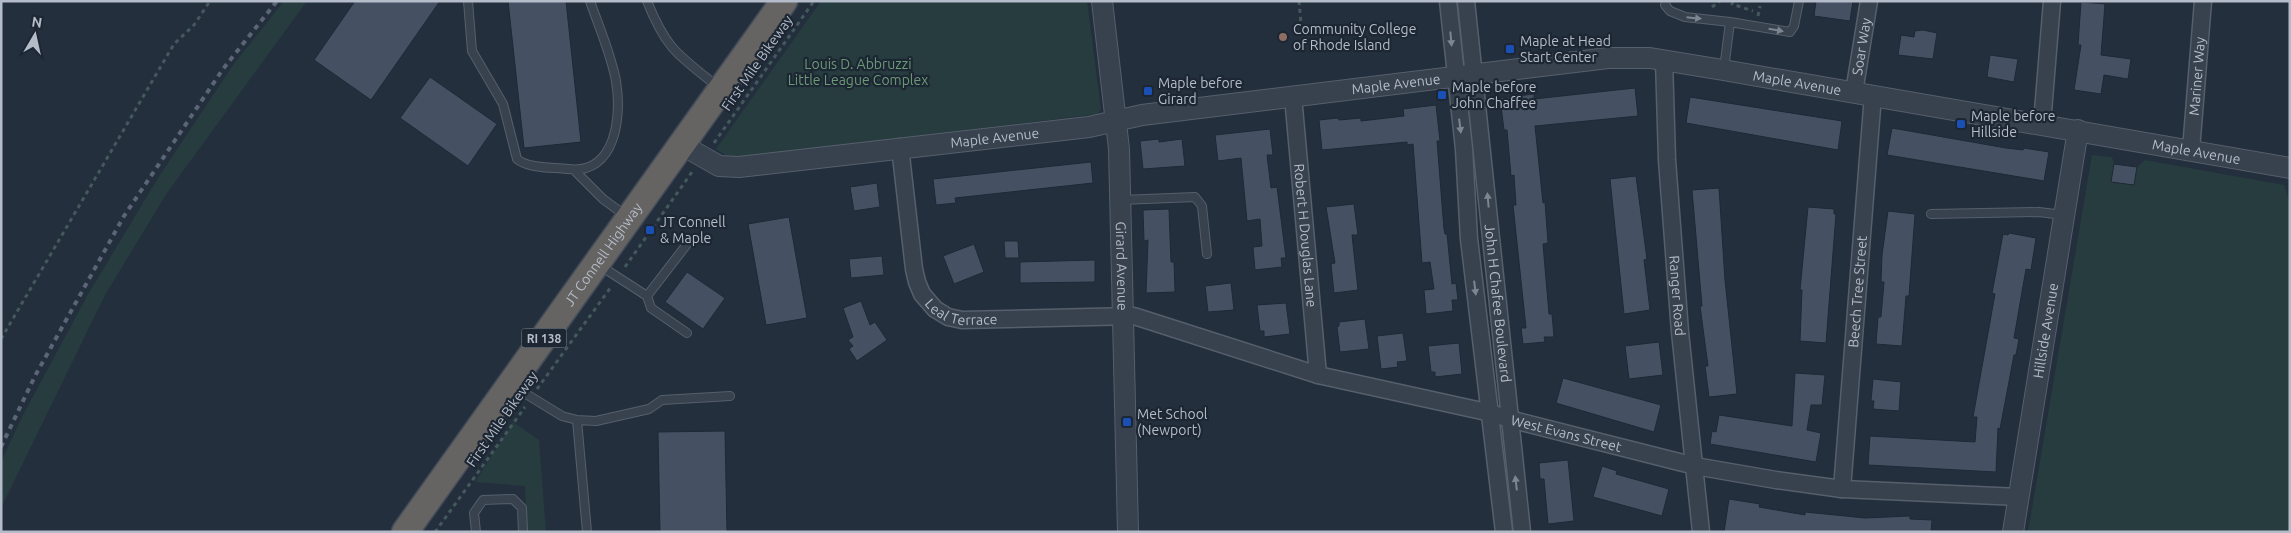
<svg xmlns="http://www.w3.org/2000/svg" width="2291" height="533" viewBox="0 0 2291 533" font-family="Ubuntu,sans-serif">
  <style>
    .green { fill: #263c3f }
    .building { fill: #455162; stroke: #1f2835 }
    .lines { fill: none; stroke-linecap: round; stroke-linejoin: round }
    .service-casing { stroke: #565f6c; stroke-width: 10 }
    .minor-casing { stroke: #565f6c; stroke-width: 19 }
    .tertiary-casing { stroke: #565f6c; stroke-width: 22 }
    .trunk-casing { stroke: #434c59; stroke-width: 29 }
    .path { stroke: #44595c; stroke-width: 3; stroke-dasharray: 4 4; stroke-linecap: butt }
    .service { stroke: #38414e; stroke-width: 8 }
    .minor { stroke: #38414e; stroke-width: 16 }
    .tertiary { stroke: #38414e; stroke-width: 20 }
    .trunk { stroke: #656462; stroke-width: 26 }
    .rail { stroke: #5a6575; stroke-width: 4; stroke-dasharray: 5 5; stroke-linecap: butt }
    .oneway { fill: #7c8592 }
    .education-dot { fill: #8d6e63; stroke: #1d2633; stroke-width: 2 }
    .transit-dot { fill: #1a4fb4; stroke: #1d2633; stroke-width: 2 }
    .labels { text-anchor: middle; dominant-baseline: central; stroke-width: 4.5; stroke-linejoin: round; paint-order: stroke }
    .shield { fill: #1d2633; stroke: #878f9c; stroke-width: 1 }
    .shield-label { font-size: 12px; font-weight: bold; fill: #b4bcc9 }
    .poi-label { font-size: 14px; fill: #b4bcc9; stroke: #1d2633; text-anchor: start }
    .street-label { font-size: 14px; fill: #b4bcc9; stroke: #1d2633 }
    .park-label { font-size: 14px; fill: #6b9a76; stroke: #1d2633 }
  </style>
  <rect width="100%" height="100%" fill="#242f3e"/>
  <path class="green" d="M284,1H307L167,193L105,295L1,508V462L24,413L87,296L158,178L233,65Z
    M821,1H1087L1101,109L1098,114L850,144L747,159L727,156L716,149Z
    M2092,155L2112,157L2114,164L2112,182L2134,185L2137,167L2145,160L2284,185L2290,203V532H2028Z
    M513,422L539,440L546,532H527L525,486L475,482Z"/>
  <path class="building" d="M355,1H440L371,100L314,60Z
    M508,1H566L581,142L524,148Z
    M1816,1H1853L1850,21L1814,16Z
    M2081,2L2105,4L2101,55L2131,59L2128,79L2104,75L2101,94L2074,90L2081,45H2078Z
    M1923,30L1937,33L1933,59L1898,55L1901,35L1914,37L1915,31Z
    M1990,55L2018,59L2014,82L1987,77Z
    M430,77L497,124L468,166L400,118Z
    M1635,88L1638,116L1535,126L1543,203L1545,202L1548,243L1543,244L1549,314H1552L1554,337H1544L1545,342L1523,344L1521,328H1526L1513,205H1516L1514,175L1511,176L1507,130H1504L1500,98L1534,94V99Z
    M1690,97L1842,121L1838,150L1686,123Z
    M1436,105L1440,141H1437L1444,229L1445,234H1447L1452,284L1456,283L1458,300H1452L1453,311L1426,314L1424,290L1434,289L1430,262L1422,263L1413,144L1407,145V142L1322,150L1319,120L1338,118L1339,120L1361,118V121L1404,116L1403,109Z
    M1892,128L2006,148L2023,150L2024,148L2049,152L2044,181L1887,155Z
    M1270,129L1273,155H1267L1271,188L1277,187L1286,258H1281L1282,267L1255,270L1253,247L1262,246L1260,219L1247,221L1241,158L1218,161L1215,135Z
    M1159,139V142L1182,139L1185,166L1143,169L1140,141Z
    M1091,162L1093,183L955,198L956,203L936,205L933,179Z
    M2114,164L2137,167L2134,185L2111,182Z
    M1636,176L1647,259L1644,260L1650,310L1624,314L1610,179Z
    M877,183L880,207L854,211L850,187Z
    M1719,188L1725,280L1737,394L1709,397L1705,366H1708L1700,306H1702L1692,190Z
    M1354,204L1358,235H1352L1358,290L1334,293L1331,264L1335,263L1326,207Z
    M1808,207L1834,209V214H1836L1826,343L1800,341L1802,290H1800Z
    M1169,209L1171,262H1174L1175,292L1146,293L1148,240L1144,241L1143,210Z
    M1888,211L1915,214L1909,296H1906L1902,346L1876,344L1878,317H1881L1884,282H1881L1882,255Z
    M789,217L807,318L766,325L748,224Z
    M2009,233L2036,238L2031,270L2026,269L2014,338L2019,339L2016,355H2014L2000,429L1998,428L1996,472L1868,465L1870,436L1975,442L1977,417H1973L1995,294L1992,293L2003,234L2008,235Z
    M1004,241H1018L1019,258H1005Z
    M974,244L984,272L954,284L943,256Z
    M882,256L884,275L851,278L849,259Z
    M1095,260V282L1020,283V262Z
    M687,272L725,298L703,329L665,302Z
    M1231,283L1234,310L1208,312L1205,286Z
    M861,301L870,325L875,322L887,340L857,361L849,349L853,346L848,340L853,337L843,308Z
    M1286,303L1290,334L1264,337V331H1260L1257,305Z
    M1365,319L1369,349L1340,352L1337,327L1339,326V322Z
    M1403,333L1407,361L1397,362L1398,367L1381,369L1377,336Z
    M1659,342L1663,375L1629,379L1625,346Z
    M1459,343L1462,374L1435,377V372H1431L1428,346Z
    M1795,373L1825,375L1822,405H1811L1807,430L1821,433L1816,462L1710,444L1712,431L1716,432L1719,415L1792,426Z
    M1563,378L1661,405L1654,432L1556,403Z
    M1873,379L1901,382L1899,411L1873,409L1874,401H1871Z
    M725,431L727,532H660L658,432Z
    M1568,460L1574,521L1548,524L1544,479H1540L1539,463Z
    M1602,466L1617,471L1616,474L1669,489L1662,516L1593,497Z
    M1729,499L1760,504L1759,507L1805,515V512L1865,518L1910,516V519L1932,520L1931,532H1724Z"/>
  <g class="lines">
    <g class="service-casing">
      <path id="service" d="M468,1L472,51L503,104L517,159C529,169 553,167 568,169C616,175 622,116 616,81C611,54 599,27 590,1
        M647,1C666,49 678,55 717,86
        M1666,1L1665,5L1670,11L1685,17L1730,22L1790,32L1794,26L1799,1
        M1724,69L1730,22
        M574,170L603,199L626,216
        M1121,200L1195,197L1202,206L1207,254
        M1931,214L2039,212L2063,215
        M599,265L647,296L691,239
        M647,296L651,308L687,333
        M513,386L562,416L577,420L596,421L649,409L662,400L730,396
        M577,420L587,532
        M476,532L474,513L483,500L513,499L522,508L523,532"/>
    </g>
    <g class="minor-casing">
      <g id="minor">
        <path d="M1448,1L1464,149L1469,239L1504,532"/>
        <path id="s1" d="M1466,1L1522,532"/>
        <path id="s2" d="M1664,60L1667,160L1680,332L1701,532"/>
        <path id="s3" d="M1854,92L1869,1"/>
        <path id="s4" d="M1293,96L1318,375"/>
        <path d="M2042,124L2052,1"/>
        <path id="s5" d="M900,147L914,269L917,282L922,294L935,309L948,317L962,320L1134,316L1318,375L1491,413L1509,419L1695,466L1776,480L1842,489L2019,497"/>
        <path id="s6" d="M2191,150L2203,1"/>
        <path id="s7" d="M1842,489L1873,95"/>
      </g>
    </g>
    <g class="tertiary-casing">
      <g id="tertiary">
        <path id="s8" d="M1102,1L1119,149L1128,532"/>
        <path id="s9" d="M682,145L719,166L739,167L1089,127L1142,115L1608,58H1650L1723,70L2290,168"/>
        <path id="s10" d="M2013,532L2078,130"/>
      </g>
    </g>
    <g class="trunk-casing">
      <g id="trunk">
        <path id="s11" d="M405,532L784,1"/>
      </g>
    </g>
    <path class="path" d="M1299,1L1301,24
      M1733,1L1732,4L1753,11
      M1712,7L1720,1
      M1758,16L1760,6
      M714,143L814,1
      M625,267L692,172
      M1,339L174,44L194,25L210,1
      M537,389L611,287
      M435,532L525,407"/>
    <use href="#service" class="service"/>
    <use href="#minor" class="minor"/>
    <use href="#tertiary" class="tertiary"/>
    <use href="#trunk" class="trunk"/>
    <path class="rail" d="M1,447L35,376L124,216L223,69L277,1"/>
  </g>
  <defs><path id="oneway-solid" d="M-6-.8H1V-3.2L6.5 0L1 3.2V.8H-6Z" transform="scale(1.25)"/></defs>
  <g class="oneway">
    <use href="#oneway-solid" transform="translate(1694 18) rotate(6)"/>
    <use href="#oneway-solid" transform="translate(1776 30) rotate(10)"/>
    <use href="#oneway-solid" transform="translate(1451 39) rotate(85)"/>
    <use href="#oneway-solid" transform="translate(1460 126) rotate(83)"/>
    <use href="#oneway-solid" transform="translate(1488 200) rotate(-95)"/>
    <use href="#oneway-solid" transform="translate(1475 288) rotate(83)"/>
    <use href="#oneway-solid" transform="translate(1516 483) rotate(-97)"/>
  </g>
  <circle class="education-dot" cx="1283" cy="37" r="5"/>
  <g class="transit-dot">
    <rect x="1505" y="44" width="10" height="10" rx="2.5"/>
    <rect x="1143" y="86" width="10" height="10" rx="2.5"/>
    <rect x="1437" y="90" width="10" height="10" rx="2.5"/>
    <rect x="1956" y="119" width="10" height="10" rx="2.5"/>
    <rect x="645" y="225" width="10" height="10" rx="2.5"/>
    <rect x="1122" y="417" width="10" height="10" rx="2.5"/>
  </g>
  <g class="labels">
    <rect class="shield" x="521.5" y="328.5" width="45" height="19" rx="4"/>
    <g class="shield-label">
      <text x="544" y="338">RI 138</text>
    </g>
    <g class="poi-label">
      <text x="1293" y="29">Community College<tspan x="1293" dy="16">of Rhode Island</tspan></text>
      <text x="1520" y="41">Maple at Head<tspan x="1520" dy="16">Start Center</tspan></text>
      <text x="1158" y="83">Maple before<tspan x="1158" dy="16">Girard</tspan></text>
      <text x="1452" y="87">Maple before<tspan x="1452" dy="16">John Chaffee</tspan></text>
      <text x="1971" y="116">Maple before<tspan x="1971" dy="16">Hillside</tspan></text>
      <text x="660" y="222">JT Connell<tspan x="660" dy="16">&amp; Maple</tspan></text>
      <text x="1137" y="414">Met School<tspan x="1137" dy="16">(Newport)</tspan></text>
    </g>
    <g class="street-label">
      <text stroke="none"><textPath href="#s3" startOffset="46">Soar Way</textPath></text>
      <text transform="translate(757 63) rotate(-55)">First Mile Bikeway</text>
      <text stroke="none"><textPath href="#s6" startOffset="74">Mariner Way</textPath></text>
      <text stroke="none"><textPath href="#s9" startOffset="1130">Maple Avenue</textPath></text>
      <text stroke="none"><textPath href="#s9" startOffset="725">Maple Avenue</textPath></text>
      <text stroke="none"><textPath href="#s9" startOffset="320">Maple Avenue</textPath></text>
      <text stroke="none"><textPath href="#s9" startOffset="1535">Maple Avenue</textPath></text>
      <text stroke="none"><textPath href="#s4" startOffset="140">Robert H Douglas Lane</textPath></text>
      <text stroke="none"><textPath href="#s11" startOffset="341">JT Connell Highway</textPath></text>
      <text stroke="none"><textPath href="#s8" startOffset="266">Girard Avenue</textPath></text>
      <text stroke="none"><textPath href="#s7" startOffset="198">Beech Tree Street</textPath></text>
      <text stroke="none"><textPath href="#s2" startOffset="236">Ranger Road</textPath></text>
      <text stroke="none"><textPath href="#s1" startOffset="304">John H Chafee Boulevard</textPath></text>
      <text stroke="none"><textPath href="#s5" startOffset="196">Leal Terrace</textPath></text>
      <text stroke="none"><textPath href="#s10" startOffset="204">Hillside Avenue</textPath></text>
      <text transform="translate(502 419) rotate(-55)">First Mile Bikeway</text>
      <text stroke="none"><textPath href="#s5" startOffset="819">West Evans Street</textPath></text>
    </g>
    <g class="park-label">
      <text x="858" y="64">Louis D. Abbruzzi<tspan x="858" dy="16">Little League Complex</tspan></text>
    </g>
  </g>
  <rect width="2291" height="533" fill="none" stroke="#b4bcc9" stroke-width="5"/>
  <g transform="translate(35 35) rotate(9)" stroke="#1d2633" stroke-width="4" paint-order="stroke">
  <path d="M0-4L9 19L0 12L-9 19Z" fill="#b4bcc9"/>
  <text y="-8" font-size="14" font-weight="bold" text-anchor="middle" fill="#b4bcc9">N</text>
  </g>
</svg>
